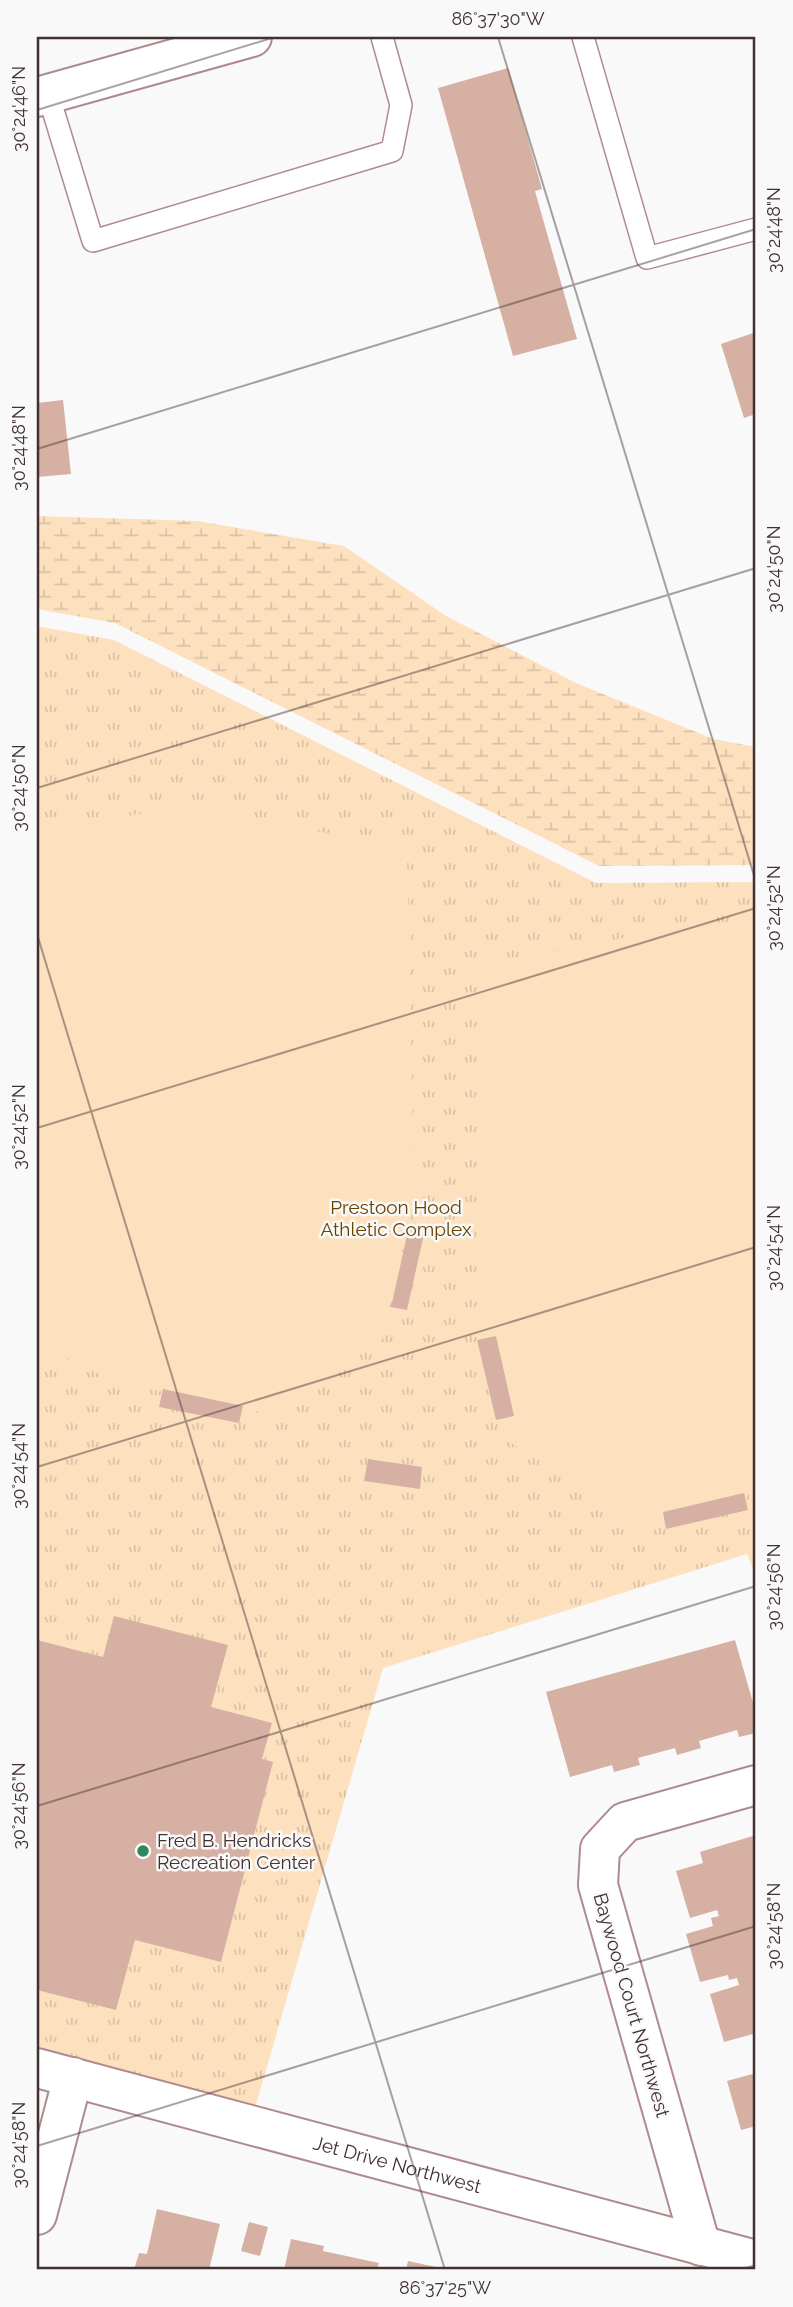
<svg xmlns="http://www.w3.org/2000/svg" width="793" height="2307" viewBox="0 0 793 2307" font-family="Raleway,sans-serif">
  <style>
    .wetland { fill: url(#wetland-marsh) }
    .park { fill: url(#park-tufts) }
    .pitch { fill: #fde1bf }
    .building { fill: #d6b1a3 }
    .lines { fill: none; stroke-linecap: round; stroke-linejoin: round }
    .lane-casing { stroke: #b08a8d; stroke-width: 24 }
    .street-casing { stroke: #b08a8d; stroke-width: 42 }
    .secondary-casing { stroke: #b08a8d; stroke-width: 42 }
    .lane { stroke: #fff; stroke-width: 21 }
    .street { stroke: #fff; stroke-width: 38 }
    .secondary { stroke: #fff; stroke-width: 38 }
    .ticks { fill: none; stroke: #423133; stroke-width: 2; stroke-opacity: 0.45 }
    .poi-dot { fill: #2f875b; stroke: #f9f9f9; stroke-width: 2.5 }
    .labels { text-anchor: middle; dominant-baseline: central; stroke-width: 5; stroke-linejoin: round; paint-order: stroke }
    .park-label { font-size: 19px; fill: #694201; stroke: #f9f9f9 }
    .poi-label { font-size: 19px; fill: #423133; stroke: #f9f9f9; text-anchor: start }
    .street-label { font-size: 19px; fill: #423133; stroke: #f9f9f9 }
    .neatline { fill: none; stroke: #423133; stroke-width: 2.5 }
    .ticks-label { font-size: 18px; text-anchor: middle; fill: #423133 }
  </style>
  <defs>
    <pattern id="wetland-marsh" width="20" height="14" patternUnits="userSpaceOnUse" patternTransform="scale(1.75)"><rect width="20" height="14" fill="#fde1bf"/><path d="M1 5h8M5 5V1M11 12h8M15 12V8" fill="none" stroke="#dac2a5"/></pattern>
    <pattern id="park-tufts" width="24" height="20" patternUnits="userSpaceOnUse" patternTransform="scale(1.75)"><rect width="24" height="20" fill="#fde1bf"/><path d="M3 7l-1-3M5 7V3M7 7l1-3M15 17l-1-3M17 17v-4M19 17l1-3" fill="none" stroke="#dac2a5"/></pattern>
  </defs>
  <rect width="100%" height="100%" fill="#f9f9f9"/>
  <path class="wetland" d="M37,516L197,521L344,546L446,616L576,683L713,739L756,747V865L599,866L115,623L37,609Z"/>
  <path class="park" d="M37,626L114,640L596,883L756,882V1576L747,1554L383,1668L250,2125L37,2068Z"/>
  <path class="pitch" d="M193,805L407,850L414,1195L382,1339L271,1414L120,1383L37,1345V831Z
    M756,920V1492L637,1521L511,1443L483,1309L486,964L628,937Z"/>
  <path class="building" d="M508,68L542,189L535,191L577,339L513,356L438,88Z
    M756,332V414L744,418L721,344Z
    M63,400L71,474L37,477V403Z
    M408,1231L424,1234L407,1310L391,1307Z
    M496,1336L514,1416L496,1420L477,1340Z
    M163,1389L243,1406L239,1423L159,1407Z
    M368,1459L422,1467L420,1489L364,1481Z
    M744,1493L748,1510L666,1529L663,1512Z
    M114,1616L228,1645L211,1707L272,1723L262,1759L273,1762L221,1962L135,1940L116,2010L37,1990V1640L103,1657Z
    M735,1640L756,1713V1733L739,1737L737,1730L699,1741L701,1748L677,1755L675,1748L638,1758L640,1765L614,1772L612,1765L570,1777L546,1692Z
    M756,1835V2042L753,2034L724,2042L710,1994L739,1985L737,1978L729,1980L728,1975L700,1982L686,1934L713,1926L711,1918L719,1916L717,1910L690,1918L676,1871L703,1863L700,1852Z
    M756,2073V2126L741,2130L727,2081Z
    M157,2209L220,2224L209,2270H134L139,2253L147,2254Z
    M249,2222L268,2227L260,2256L241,2251Z
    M291,2239L324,2246L323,2251L379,2263L377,2270H284Z
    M408,2261L436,2267V2270H406Z"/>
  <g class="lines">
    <g class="lane-casing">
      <path id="lane" d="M583,37L647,258L756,229
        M48,94L93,241L392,151L401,105L382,37"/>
    </g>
    <g class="street-casing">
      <g id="street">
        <path id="s1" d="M37,2068L756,2260"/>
        <path d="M37,2215L73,2077"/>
        <path d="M701,2246L598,1885L600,1849L625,1822L756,1785"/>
      </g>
    </g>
    <g class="secondary-casing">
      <path id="secondary" d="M37,97L252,37"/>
    </g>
    <use href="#lane" class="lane"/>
    <use href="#street" class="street"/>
    <use href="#secondary" class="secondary"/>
  </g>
  <path class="ticks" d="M498,37L756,882M37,110L275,37M37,449L756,229M37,788L756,568M37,934L445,2270M37,1128L756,908M37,1467L756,1247M37,1806L756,1586M37,2146L756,1926M739,2270L756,2265"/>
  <circle class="poi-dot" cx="143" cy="1851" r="7"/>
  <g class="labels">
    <g class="park-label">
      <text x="396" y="1207">Prestoon Hood<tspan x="396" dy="22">Athletic Complex</tspan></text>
    </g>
    <g class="poi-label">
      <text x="157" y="1840">Fred B. Hendricks<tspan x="157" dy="22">Recreation Center</tspan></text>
    </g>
    <g class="street-label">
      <text transform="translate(632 2005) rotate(74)">Baywood Court Northwest</text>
      <text stroke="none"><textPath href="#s1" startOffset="373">Jet Drive Northwest</textPath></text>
    </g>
  </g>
  <rect width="793" height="2307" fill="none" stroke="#f9f9f9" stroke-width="77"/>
  <rect x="38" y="38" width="716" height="2230" class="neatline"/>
  <g class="ticks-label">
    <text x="498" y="25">86°37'30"W</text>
    <text transform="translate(19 109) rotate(-90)" y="6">30°24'46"N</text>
    <text transform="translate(774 230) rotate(-90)" y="6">30°24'48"N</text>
    <text transform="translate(19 448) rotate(-90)" y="6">30°24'48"N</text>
    <text transform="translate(774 569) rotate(-90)" y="6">30°24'50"N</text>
    <text transform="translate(19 788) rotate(-90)" y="6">30°24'50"N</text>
    <text transform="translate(774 908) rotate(-90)" y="6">30°24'52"N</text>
    <text transform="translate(19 1127) rotate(-90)" y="6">30°24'52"N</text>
    <text transform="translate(774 1248) rotate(-90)" y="6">30°24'54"N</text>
    <text transform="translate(19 1466) rotate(-90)" y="6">30°24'54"N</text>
    <text transform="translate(774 1587) rotate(-90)" y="6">30°24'56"N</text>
    <text transform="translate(19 1806) rotate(-90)" y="6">30°24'56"N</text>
    <text transform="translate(774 1926) rotate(-90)" y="6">30°24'58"N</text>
    <text transform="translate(19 2145) rotate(-90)" y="6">30°24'58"N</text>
    <text x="445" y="2294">86°37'25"W</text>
  </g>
</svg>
